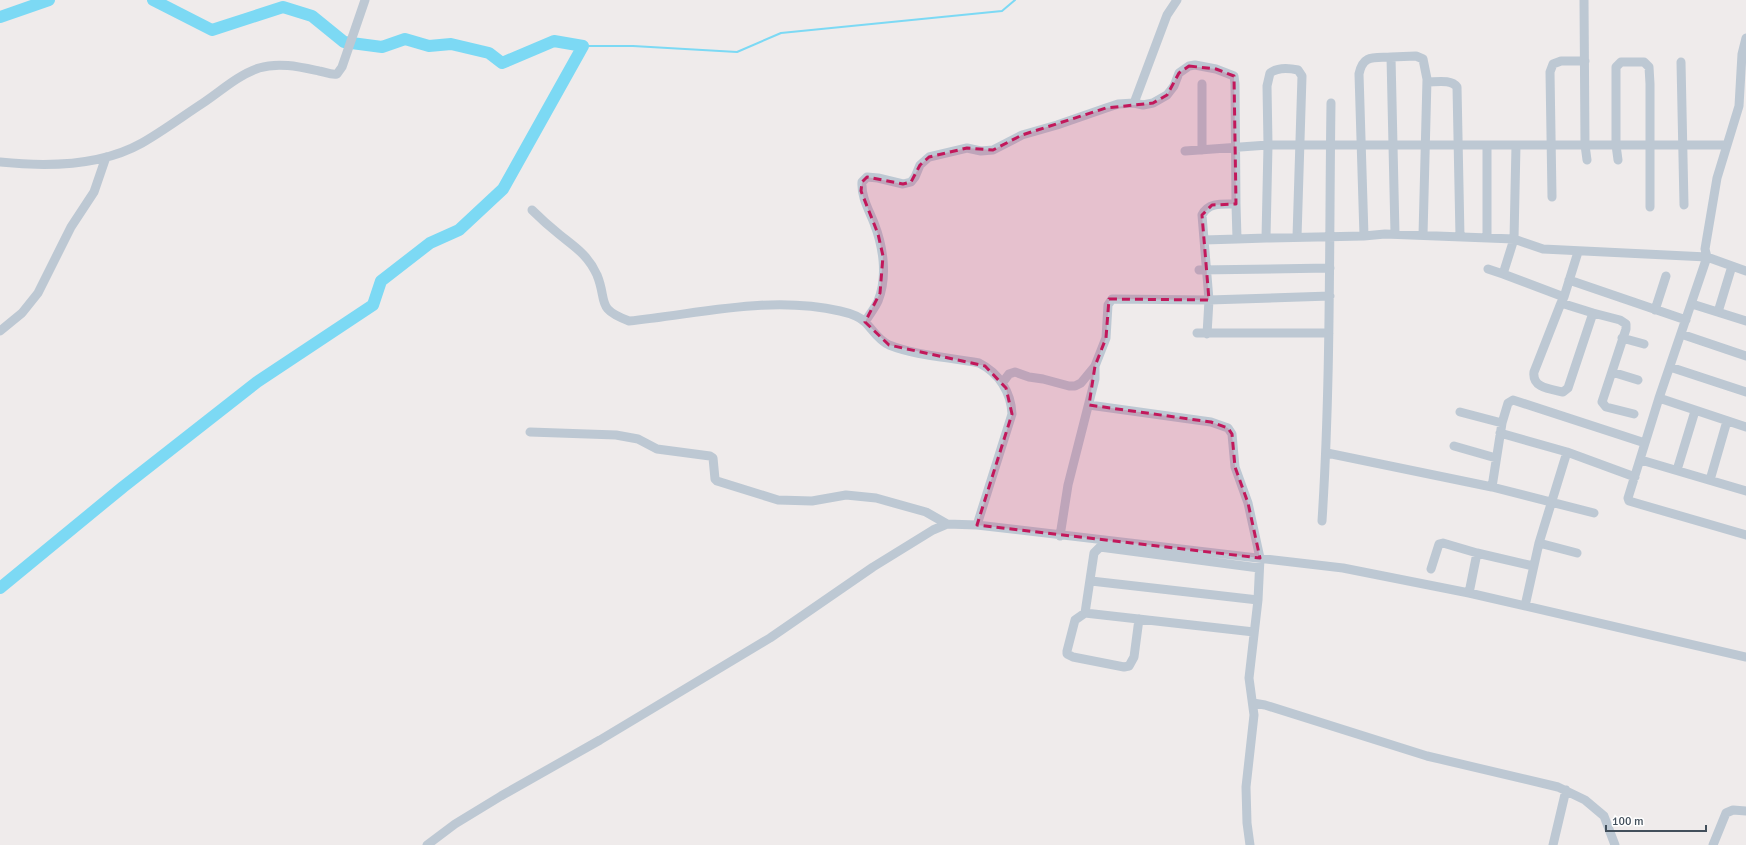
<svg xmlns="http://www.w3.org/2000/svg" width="1746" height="845" viewBox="0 0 1746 845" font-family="Signika,sans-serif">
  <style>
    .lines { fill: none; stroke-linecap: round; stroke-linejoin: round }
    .stream { stroke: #7cd9f4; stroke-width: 2 }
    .river { stroke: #7cd9f4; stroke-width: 12 }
    .minor { stroke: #bdc8d3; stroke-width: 9 }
    .marked { fill: #c2185b; fill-opacity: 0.2; stroke: #c2185b; stroke-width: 3; stroke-dasharray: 8 5; stroke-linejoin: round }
  </style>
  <rect width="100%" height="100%" fill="#efebeb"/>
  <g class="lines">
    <path class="stream" d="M583,46H633L737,52L781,33L1002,11L1015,0"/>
    <path class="river" d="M0,17L49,0
      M0,588L123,487L257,382L373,305L381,281L430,243L459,230L503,189L583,46L554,41L502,63L489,53L451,44L429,46L405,39L382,47L344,42L312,16L283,7L212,30L153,0"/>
    <path class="minor" d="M1584,0L1585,145L1587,160
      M1746,38L1742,54L1739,106L1717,178L1705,249L1707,257L1659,398L1628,498L1629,501L1746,535
      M1391,57L1416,56L1423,59L1427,79L1423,235
      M1681,62L1684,205
      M1427,82C1437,82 1451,79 1457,87L1460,237
      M1202,84V150
      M1134,103L1167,15L1177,0
      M1487,145V238
      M1516,145L1514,239L1503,274L1564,297L1578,252
      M1726,145H1268L1266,238L1364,236L1385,234L1514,239L1543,249L1707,257L1746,271
      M1185,151L1268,145L1267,86L1270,73C1278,67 1289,68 1298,70L1302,76L1297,237
      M1618,160L1616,145V67L1621,62H1644L1649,67L1650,84V207
      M0,162C46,167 101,166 142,143C163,131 183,116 203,103C221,91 238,75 259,68C279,62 300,67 319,71C325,72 331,75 337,74L342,67L365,0
      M1552,197L1550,72L1553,64L1561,61H1585
      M532,210C541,219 550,227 560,235C575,247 588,255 597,275C608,302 595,308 629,321C699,314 769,295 840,311C849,313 859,316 865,322C873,330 878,340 889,345C917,356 949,357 979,363C999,373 1011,392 1012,414L977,525
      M1364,236L1359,74C1363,54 1374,58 1391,57L1395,234
      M1204,240L1237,239
      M1488,269L1503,274
      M1199,270L1330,268
      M1569,280L1686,320
      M1561,303L1593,313L1568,388L1563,392C1550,389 1532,388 1534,372L1561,303L1564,297
      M1692,304L1746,321
      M1655,310L1666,276
      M1718,312L1732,266
      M1593,313L1620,320L1626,324V329L1602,402L1606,407L1634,414
      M865,322C869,315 875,308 878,301C888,276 883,246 874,223C869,210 861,197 862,182L867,177L878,178L903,184L911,182L915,177L920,165L929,157L967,148L981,151L993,150L1022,135L1057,125L1106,108L1118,104L1134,103L1143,105L1153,103L1167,95L1174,86L1179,73L1189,66L1195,65L1216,69L1234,76L1235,84L1236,204
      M0,331L22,313L38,293L71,227L94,192L106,157
      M1197,333H1329
      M1207,334L1209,300L1202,215C1208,202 1223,204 1236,204L1237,239L1266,238
      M1681,334L1746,356
      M1622,338L1644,344
      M1670,367L1746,392
      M1612,372L1638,380
      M1003,382L1009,374L1015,372L1029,377L1043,379L1069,386H1075L1081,383L1095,366L1106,338L1108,305L1112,299L1209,300L1330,296
      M1659,398L1746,427
      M1089,405L1211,422L1228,428L1232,434L1235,467L1248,503L1260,558L1258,600L1249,678L1254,715L1246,787L1247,823L1250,845
      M1460,412L1502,423
      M530,432L616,435L638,439L657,449L710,456L713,458L715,479L717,481L778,500L812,501L846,495L876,498L926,512L947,524
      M1500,433L1567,452L1635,477
      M1454,446L1496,458
      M1327,453L1492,487L1594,513
      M1641,460L1746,491
      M1677,470L1695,411
      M1710,480L1727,421
      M1492,487L1502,423L1508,403L1513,400L1645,443
      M1322,521C1331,382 1329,242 1331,103
      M1060,536L1068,485L1095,379V366
      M1539,543L1577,553
      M1431,569L1439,544L1443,543L1477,553L1533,566
      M1091,581L1258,600
      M1469,593L1477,553
      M1525,606L1539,543L1567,452
      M1085,613L1094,553L1100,547L1259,568
      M1139,619L1134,657L1129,666L1124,667L1073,657L1067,654V651L1075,620L1085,613L1254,632
      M1253,703L1265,705L1427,756L1558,787L1585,800L1604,816L1615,845
      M427,845L455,824L501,796L600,740L770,638L873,567L933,530L947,524L977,525L1343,568L1469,593L1746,657
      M1553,845L1566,790
      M1713,845L1726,813L1733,810L1746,811"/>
  </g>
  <path class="marked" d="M1189,66L1216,69L1234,76L1236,204L1212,205L1202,215L1209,300L1109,299L1106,338L1095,366L1089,405L1211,422L1228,428L1232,434L1235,467L1248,503L1260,558L977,525L1012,414L1006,388L985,366L889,345L865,322L880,293L883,256L878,234L861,191L862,182L867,177L903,184L911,182L920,165L929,157L967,148L993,150L1022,135L1106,108L1153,103L1167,95L1179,73Z"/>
  <path d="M1606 825v6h100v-6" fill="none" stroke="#424f5b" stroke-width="2"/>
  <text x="1612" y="825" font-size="12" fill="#424f5b" stroke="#ffffff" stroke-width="3" paint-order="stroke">100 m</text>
</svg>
